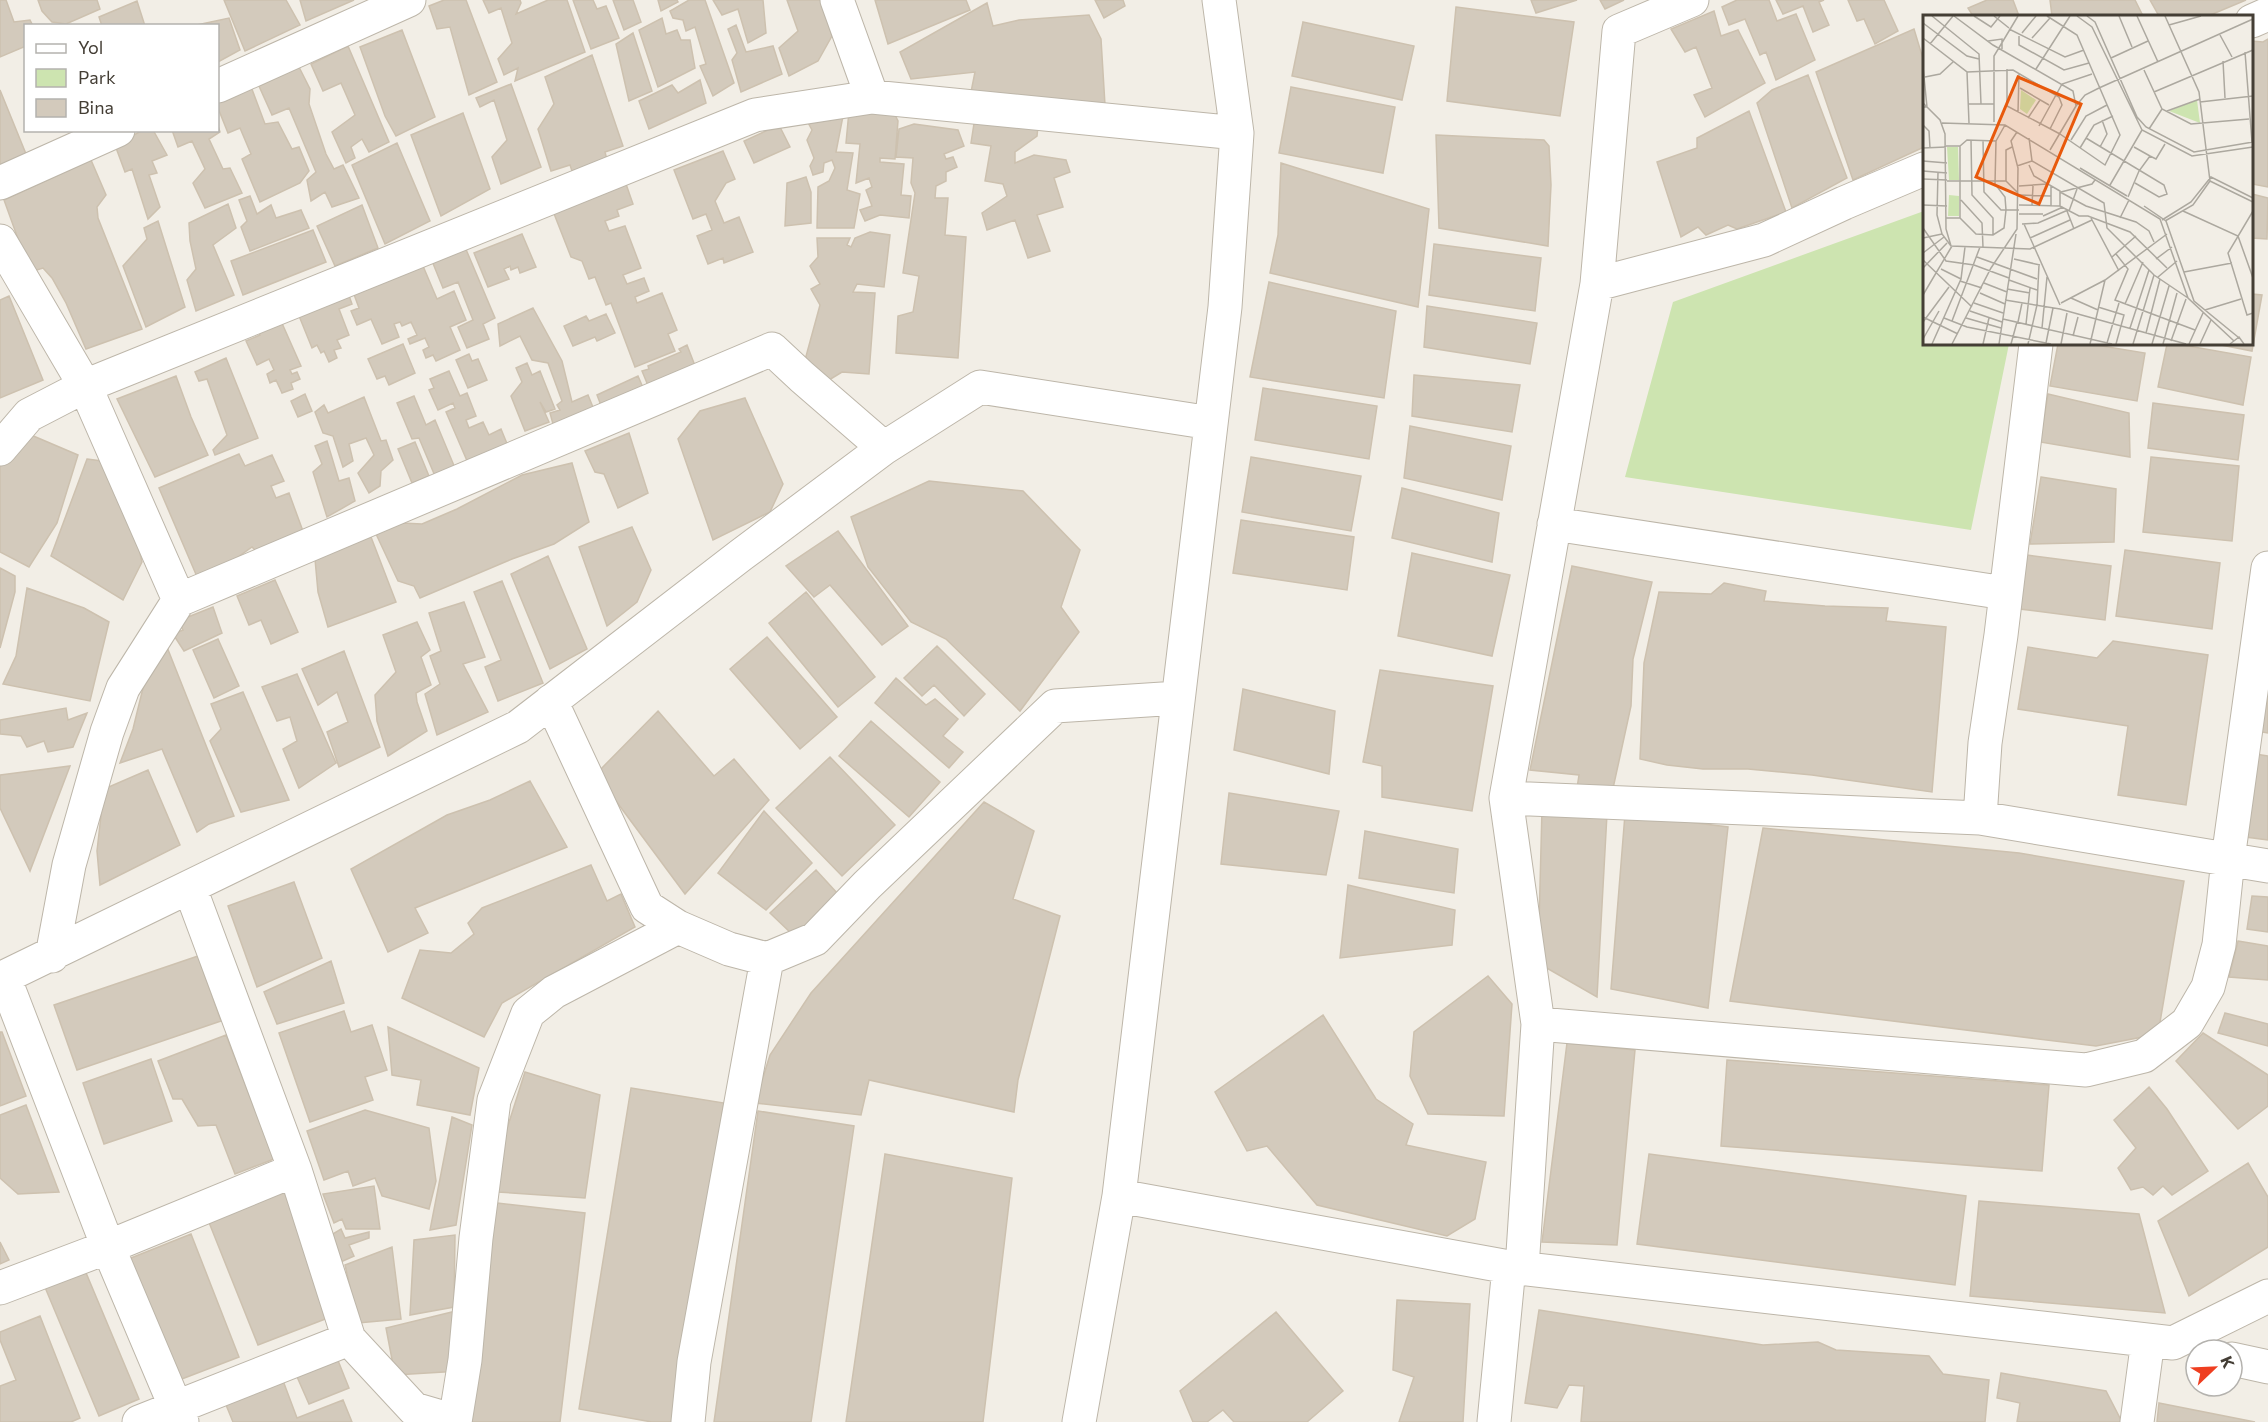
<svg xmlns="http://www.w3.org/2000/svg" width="2268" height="1422" viewBox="0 0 2268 1422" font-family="Commissioner,sans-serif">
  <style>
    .green { fill: #cde4b0 }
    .building { fill: #d3cabc; stroke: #cdc1af; stroke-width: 1.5 }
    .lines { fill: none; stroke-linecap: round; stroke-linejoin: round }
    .minor-casing { stroke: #bdb6a9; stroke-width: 35 }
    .minor { stroke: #fff; stroke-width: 33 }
    .inset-road { fill: none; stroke: #aca89f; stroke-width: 1.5 }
    .view { fill: #e8590c; fill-opacity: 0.15; stroke: #e8590c; stroke-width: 3 }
    .inset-edge { fill: none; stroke: #443e35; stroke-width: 3 }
  </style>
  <rect width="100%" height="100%" fill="#f2eee6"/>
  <path class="green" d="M1924,211V344H2009L1971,530L1625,477L1673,302Z"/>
  <path class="building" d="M0,0H6L14,22L30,20L33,26H26V46L0,57Z
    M38,0H97L100,9L66,24L52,22L42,11Z
    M224,0H286L300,25L245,51Z
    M300,0H354L306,21Z
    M444,0H466L497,82L469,95L450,27L437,29L429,6Z
    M483,0H520L521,3L516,14L548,0H567L585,52L515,81L518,68L504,75L498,59L512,43L501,8L489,13Z
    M573,0H593L597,9L606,6L619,38L591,49Z
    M613,0H633L641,22L624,30Z
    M658,0H677L678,2L661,11Z
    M689,0H705L734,83L713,96L700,66L706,64L695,27L686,31L683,20L673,18L670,11Z
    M713,0H763L766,33L748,43L738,9L722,15Z
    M787,0H822L832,36L818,61L789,76L779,48L798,31Z
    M875,0H966L970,10L888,44Z
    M1095,0H1123L1125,6L1104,18Z
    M1531,0H1577L1536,13Z
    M1600,0H1624L1605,9Z
    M1737,0H1769L1777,21L1796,14L1815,60L1776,80L1766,52L1760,55L1745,19L1729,25L1722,7Z
    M1776,0H1824L1819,2L1829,25L1813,32L1803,6L1783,14Z
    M1848,0H1884L1898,31L1875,44L1864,19L1857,21Z
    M1987,0H2013L2019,16H1973L1968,8Z
    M2050,0H2135L2143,16H2052Z
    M2150,0H2246L2208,16H2159Z
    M137,1L145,26H102L99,17Z
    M987,3L993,26L1019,20L1089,15L1101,39L1105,105L970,97L975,72L911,79L900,52Z
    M1456,7L1574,22L1560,116L1447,101Z
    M1714,11L1721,36L1738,30L1765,83L1705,117L1694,95L1712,88L1696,47L1685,52L1671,29Z
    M229,18L240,50L218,62V26H192Z
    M662,18L666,34L677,30L681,40H690L695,68L658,87L639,30Z
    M1303,22L1414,46L1402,100L1292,76Z
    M736,25L746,52L773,46L782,74L741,92L732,60L737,53L728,29Z
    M1914,29L1924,62V147L1853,180L1816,72Z
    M402,30L435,117L396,136L385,116L360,47Z
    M633,33L652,91L629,101L616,44Z
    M2268,39V187L2252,184V41L2263,42Z
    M348,46L389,142L369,152L362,139L351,147L355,158L346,163L332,132L355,115L341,83L323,91L311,64Z
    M592,55L623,146L605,152L607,160L572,171L570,165L551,171L538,129L554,104L545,77Z
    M299,67L310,89L309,104L326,154L334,169L343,165L359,198L332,207L325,192L311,201L307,180L316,172L289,108L272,115L259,86Z
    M1808,75L1847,178L1792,208L1757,103L1772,90Z
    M700,80L706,103L649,129L639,101L672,85L678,93Z
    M250,84L265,124L278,122L292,149L299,147L309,171L300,183L260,202L242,159L251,154L240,128L228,133L218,108V97Z
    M511,84L541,167L501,184L492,157L507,140L494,100L480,107L476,98Z
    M1291,87L1395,107L1383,173L1279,153Z
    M0,90L26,154L0,167Z
    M849,111L895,115L898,121L895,159L880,158V162L904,164L901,195L911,196L909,218L880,215L865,221L860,210L872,206L866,190L872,187L869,178L856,183L860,144L846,143Z
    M1749,111L1786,212L1737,229L1728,225L1706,235L1698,227L1681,237L1657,162L1697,148V138Z
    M463,113L490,189L441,216L411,135Z
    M843,116L836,152L853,153L847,190L860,194L854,228H817L818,187L829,181L835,168L832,160L824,163L823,172L813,175L810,166L814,158L807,140L812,130L806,119Z
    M975,117L1038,126L1037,136L1015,152V163L1034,155L1066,160L1070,172L1054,178L1063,207L1037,215L1050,251L1028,258L1015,220L987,230L982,213L1007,196L1003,184L985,181L991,146L971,143Z
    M914,124L958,130L964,146L944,154L946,159L953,157L957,167L946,172V181L936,186L935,198H948L945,235L966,237L958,358L896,353L898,316L913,312L919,276L903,273L915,193L911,183L913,158L896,157L899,129Z
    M779,125L790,147L754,163L744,141Z
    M218,126L220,132L209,139L223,169L230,168L242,193L205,208L193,183L205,169L192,141L178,147L172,130H218Z
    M143,130H153L167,155L152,161L157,173L149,175L160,207L148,219L132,169L125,172L115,145Z
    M1436,135L1544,140L1549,146L1551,185L1548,246L1439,228Z
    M397,143L430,221L385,244L352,165Z
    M723,151L735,179L726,183L715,201L724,223L739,217L753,252L724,263L723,258L708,264L697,236L712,230L706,214L693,219L674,170Z
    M91,160L106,195L97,207L98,218L142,329L86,349L66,303L52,278L43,268L30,272L4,200Z
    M1281,163L1429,209L1418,307L1270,273L1278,235Z
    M806,177L811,192V223L785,226L787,183Z
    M626,184L633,204L617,210L619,216L605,221L609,231L625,226L641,268L623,275L627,284L644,278L649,291L635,297L637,303L662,293L677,330L668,334L675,351L635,367L611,303L606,305L595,277L589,279L582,261L571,257L551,206Z
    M2252,194L2268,198L2267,239L2252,238Z
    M250,196L257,214L271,205L276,218L301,210L309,228L250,251L241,227L247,221L239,200Z
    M228,204L236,228L213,245L234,295L196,311L187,280L196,269L190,241L189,223Z
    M362,205L378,248L335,266L317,226Z
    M158,221L185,307L146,327L123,266L147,239L144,228Z
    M313,230L326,262L243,295L231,261Z
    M870,232L890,235L884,287L857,284L853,292L875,293L869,374L842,372L829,380L805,360L820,305L811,289L820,284L810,266L818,257L817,238H850L847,245L851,247L855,238Z
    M522,234L536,267L520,273L518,267L511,270L510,266L504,269L509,279L488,287L474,253Z
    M1434,244L1541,258L1535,311L1429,295Z
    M465,247L495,318L483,324L489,339L467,348L458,327L473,320L458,282L443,288L432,261Z
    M423,266L437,299L454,291L466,320L450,327L460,350L436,361L433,355L426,358L423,350L429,347L425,338L410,344L408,339L417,335L411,322L402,326L400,322L394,324L399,337L382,344L371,319L357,325L351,311L359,308L352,289Z
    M1269,282L1396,311L1384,398L1250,377Z
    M347,290L352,304L339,309L349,335L337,340L341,348L334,350L337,358L329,362L324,351L321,353L317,345L312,348L297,311Z
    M2252,294L2262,295L2252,351L2216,344H2252Z
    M9,296L43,380L0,398V300Z
    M1427,306L1537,323L1530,364L1424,347Z
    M533,308L562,361L572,402L588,395L597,417L556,435L550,413L560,410L557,405L562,401L548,363L532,360L520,336L500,346L498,324Z
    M606,314L615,333L597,341L595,337L573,346L564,326L586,316L589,321Z
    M281,321L301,366L290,370L292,374L297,372L300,379L291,383L293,389L282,393L276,380L270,383L267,374L274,370L269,359L257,365L246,341L260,335L258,331Z
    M403,344L415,373L389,385L385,376L377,379L368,359Z
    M2058,344H2090L2145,353L2137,401L2050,386Z
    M2167,344H2177L2251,357L2243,405L2158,387Z
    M687,345L699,376L652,395L642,371L649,369L648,366L681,352L679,349Z
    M469,354L472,361L478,359L487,380L468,388L456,360Z
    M226,358L258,438L215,455L213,450L227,435L207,379L199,381L195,372Z
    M527,363L532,375L540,371L555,409L546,412L540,402L549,422L525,431L511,396L522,382L516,368Z
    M449,371L460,396L467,393L476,416L466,420L469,428L483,422L489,435L501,429L508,446L468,463L446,412L455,408L453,403L438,410L429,390L434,388L430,379Z
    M1414,375L1520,385L1512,432L1412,416Z
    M176,376L191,417L208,455L155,477L117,399Z
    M638,376L647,397L602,408L597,395Z
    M1263,388L1377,406L1369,459L1255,440Z
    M305,394L312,411L298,417L291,401Z
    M2048,394L2129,413L2130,457L2040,442Z
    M414,396L426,425L435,420L455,468L435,476L419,438L412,439L397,403Z
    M364,397L381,441L386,440L393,460L381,471L380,486L369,493L358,473L374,455L366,438L349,444L353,461L343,467L333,436L323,433L315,412L324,405L328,413Z
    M745,398L783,484L770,512L713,540L678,439L700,411Z
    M2153,403L2244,415L2238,460L2148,448Z
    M1410,426L1511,446L1502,500L1404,478Z
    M24,432L78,455L57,523L29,567L0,552V463Z
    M629,433L648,493L618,508L604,474L595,472L585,451Z
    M327,441L339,481L349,478L355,501L327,517L313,472L322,464L315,446Z
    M415,442L429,476L412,483L398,449Z
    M239,454L245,466L272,455L284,481L271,486L276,498L289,493L304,534L262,557L252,547L231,562L198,579L159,488Z
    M1251,457L1361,476L1351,531L1242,512Z
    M2151,457L2239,466L2232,541L2143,532Z
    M87,459L102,461L134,527L142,562L123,600L51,556Z
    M572,463L589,522L554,544L512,559L420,598L414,586L398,581L376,534L402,523L422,524L457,509L522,475Z
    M2041,477L2116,489L2114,542L2030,544Z
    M929,481L1023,491L1080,550L1061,607L1079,632L1020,711L946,639L911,622L868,567L851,517Z
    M1402,488L1499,513L1492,562L1392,538Z
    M1241,520L1354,537L1347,590L1233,573Z
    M632,527L651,570L637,602L607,626L579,547Z
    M838,531L908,626L882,645L830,585L814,597L786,566Z
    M371,537L396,602L328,627L318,592L315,559L334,549Z
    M2125,550L2220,563L2212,629L2116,616Z
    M1412,553L1510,575L1492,656L1398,636Z
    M2027,555L2111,566L2105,620L2020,609Z
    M548,556L587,649L550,669L511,574Z
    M1572,566L1652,582L1633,659L1631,706L1612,793L1577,788L1579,775L1530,770Z
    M0,568L15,576V592L0,648Z
    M275,580L298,632L271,644L261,620L249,625L237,596Z
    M502,581L543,683L498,701L485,667L501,660L474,592Z
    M1724,583L1766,591L1764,601L1825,606L1888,608L1886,621L1946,627L1932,792L1812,775L1748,769H1703L1667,765L1640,759L1644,663L1659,592L1711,594Z
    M27,588L84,608L109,622L90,701L3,684L16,656Z
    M806,592L875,677L838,707L769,623Z
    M464,602L485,657L463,664L488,712L437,735L425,694L440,684L430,656L441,651L429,613Z
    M213,607L222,633L184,651L173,634L183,630L178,621Z
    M417,622L430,650L421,657L431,685L416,693L417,702L427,731L388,756L377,721L375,695L396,672L383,635Z
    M767,637L837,717L800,749L730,669Z
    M218,639L239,686L214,698L193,650Z
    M2113,641L2208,655L2186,805L2118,795L2128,726L2018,709L2028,647L2097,658Z
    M165,642L234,816L209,824L197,832L162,749L120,763L133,729L143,688Z
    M937,646L985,694L964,716L934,685L922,696L904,678Z
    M344,651L380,747L339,767L327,732L348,722L337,692L318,705L302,669Z
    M1380,670L1493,686L1472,811L1382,797V766L1363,762Z
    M297,674L336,763L299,788L283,749L297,741L290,717L277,721L262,687Z
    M896,678L926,705L935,699L958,719L943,736L963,752L949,768L875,703Z
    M2268,688V733L2251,730Z
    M1243,689L1335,711L1329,774L1234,750Z
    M243,692L289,800L241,812L210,741L221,729L211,704Z
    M66,708L68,720L87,713L73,747L48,752L44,741L27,747L21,736L0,734V720Z
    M658,711L714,776L734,759L769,800L685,894L596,774Z
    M871,721L940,782L909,817L839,756Z
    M2249,753L2268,756V840L2238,836Z
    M830,757L895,825L842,876L776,808Z
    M70,766L30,871L0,808V775Z
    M148,770L180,845L100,885L97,851L104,789Z
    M530,781L567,847L415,908L428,933L388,952L351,869L447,815L490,800Z
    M1229,793L1339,811L1326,875L1221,864Z
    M984,802L1034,831L1013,899L1060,916L1018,1080L1014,1112L869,1080L861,1115L755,1103L770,1055L811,993Z
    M1542,809L1607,814L1597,997L1538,963Z
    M764,811L812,863L766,910L718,873Z
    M1625,814L1728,827L1708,1008L1611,989Z
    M1763,828L2019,853L2184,881L2158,1034L2096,1046L1730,1001Z
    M1365,831L1458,849L1454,893L1359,878Z
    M591,865L607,901L621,894L635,927L502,1003L484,1037L402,998L420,950L451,953L474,934L468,923L482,908Z
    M816,870L838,894L794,936L770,913Z
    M294,882L322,958L257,987L228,906Z
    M1348,885L1455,910L1452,945L1340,958Z
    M2252,896L2268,897V932L2247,929Z
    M2238,941L2268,946V980L2229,977Z
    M198,956L221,1021L77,1070L54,1005Z
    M331,961L344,1003L277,1024L264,992Z
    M1488,976L1512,1004L1504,1116L1428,1114L1410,1076L1414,1032Z
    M344,1011L351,1032L372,1025L387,1070L365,1077L373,1100L310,1122L279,1033Z
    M2225,1013L2268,1024V1046L2218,1033Z
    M1323,1015L1376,1099L1413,1124L1406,1145L1486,1162L1475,1219L1447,1236L1317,1205L1267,1146L1247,1151L1215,1092Z
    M388,1027L479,1068L470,1115L417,1105L421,1080L392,1075Z
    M0,1032H2L26,1096L0,1106Z
    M2203,1033L2268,1075V1106L2238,1129L2176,1061Z
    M226,1035L274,1159L235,1174L216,1125L198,1126L182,1099H173L158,1061Z
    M1567,1043L1635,1050L1617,1245L1542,1242Z
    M151,1059L172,1121L104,1144L83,1083Z
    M1727,1060L2049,1085L2042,1171L1721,1146Z
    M525,1072L600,1095L585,1198L498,1192L505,1135Z
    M2149,1087L2167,1109L2208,1171L2172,1195L2163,1186L2153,1195L2143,1187L2131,1190L2118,1168L2136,1148L2114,1120Z
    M631,1088L724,1103L672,1422H652L579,1409Z
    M26,1105L59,1192L18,1194L0,1178V1115Z
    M365,1110L429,1128L436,1181L429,1209L382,1196L375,1178L353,1186L348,1171L324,1180L307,1131Z
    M758,1111L854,1126L811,1422H714Z
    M452,1117L472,1125L456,1225L430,1230Z
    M885,1154L1012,1178L983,1422H846Z
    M1649,1154L1966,1196L1955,1285L1637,1244Z
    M2248,1163L2268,1197V1247L2189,1296L2158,1221Z
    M374,1186L380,1229H346L342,1219L334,1223L323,1194Z
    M284,1191L333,1316L258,1345L208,1220Z
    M1979,1201L2139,1214L2165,1313L1970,1296Z
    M497,1203L585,1213L560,1422H467Z
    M341,1229L345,1238L369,1232V1238L349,1245L354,1256L334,1265L326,1238Z
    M191,1234L239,1357L174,1382L126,1260Z
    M455,1235L454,1307L410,1315L414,1240Z
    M0,1242L9,1260L0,1264Z
    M392,1247L401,1319L358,1323L345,1265Z
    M84,1268L139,1399L99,1416L44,1285Z
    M1397,1300L1470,1304L1463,1422H1399L1414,1377L1393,1370Z
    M1539,1310L1763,1345L1818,1342L1836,1350L1929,1356L1943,1374L1989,1380L1985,1422H1581L1584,1386L1569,1385L1557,1408L1525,1403Z
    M456,1311L460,1371L395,1375L386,1328Z
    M1276,1312L1343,1391L1307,1422H1234L1223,1410L1207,1422H1193L1180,1391Z
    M40,1316L80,1418L71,1422H0V1386L16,1380L0,1340V1332Z
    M335,1353L349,1388L309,1404L294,1370Z
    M2001,1373L2106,1391L2122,1422H2017L2020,1403L1997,1398Z
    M282,1378L297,1418L343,1400L352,1422H233L224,1400Z
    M2159,1403L2255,1422H2157Z"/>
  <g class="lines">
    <g class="minor-casing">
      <path id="minor" d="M2252,21L2268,14
        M218,86L409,0
        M872,97L1237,133
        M0,183L118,130
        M0,241L85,386L179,600
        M1597,284L1764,240L1844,203L1924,169
        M0,449L29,415L85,386L755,115L872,97L837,0
        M1554,524L2005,593
        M551,701L647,907L678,927L729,949L767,959L815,939L867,885L1055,706L1178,698
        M1506,798L1980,818L2268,866
        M1980,818L1985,743L2001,635L2036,344
        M190,888L295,1170L349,1339L414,1409L455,1421
        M52,956L69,865L107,732L123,688L179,600L772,349L802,377L884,448
        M4,977L108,1247L182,1422
        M0,979L518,727L741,555L884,448L980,387L1211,423
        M1538,1024L2086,1070L2144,1056L2187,1023L2208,987L2219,945L2228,859L2268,568
        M1119,1196L1509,1267L2173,1343L2268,1296
        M1522,1268L1538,1024L1506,798L1597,284L1619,31L1692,0
        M0,1288L108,1247L295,1170
        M2232,1359L2268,1367
        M139,1422L349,1339
        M455,1422L465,1360L476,1238L494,1100L528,1013L554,992L678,927
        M688,1422L694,1362L767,959
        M1079,1422L1119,1196L1225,307L1237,133L1219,0
        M1494,1422L1509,1267
        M2137,1422L2148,1340"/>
    </g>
    <use href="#minor" class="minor"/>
  </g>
  <g transform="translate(1923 15)">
    <rect width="330" height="330" fill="#f2eee6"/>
    <path d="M98,75L113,85L104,99L97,94ZM274,85L277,108L246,96ZM24,132H35L36,165H26ZM26,180L36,181V201H25Z" fill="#cde4b0"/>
    <path class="inset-road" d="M9,1L56,39L58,89M31,1L70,30L150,76L153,91L127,135M51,1L68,12L77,1M71,1L86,13M124,1L154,20L197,120L182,150L137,119M154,1L169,12L219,115L269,141L330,132M164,1L172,7L214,102L223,112L271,137L330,127M196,1L209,32M214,1L235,47M242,1L276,77L287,166M0,8L44,41L56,44M246,10L278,1M86,14L142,42L161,35M99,18L113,1M297,20L309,42M96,21V30L141,55L166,48M0,23L44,57L46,108M109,23L127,3M65,26L79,24V34M7,29L30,1M322,37L329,127M188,43L225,26M300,46L302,83M0,52L4,92H0M84,54V91L137,119M113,54L147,1M221,55L239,94L268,109L326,104M44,57L90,55L136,82L139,90L127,114M2,62L17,59L30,47M97,73L126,90M231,77L330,35M277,87L330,81M0,88L17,105L22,119L23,214L28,231L107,234L169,205M46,89H71M153,91L162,80L176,73L330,4M244,96L277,84M95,97L96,58M105,103L117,85M71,107V41L95,1M19,108L82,110L237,204L265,283L311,326M0,110L6,116L7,133M116,111L139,69L169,59M226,114L239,94M163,123L241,170L244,179L236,182L212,168M48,125L49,180L70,203V220M60,125L61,177L78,195H96M148,125L163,101L184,90M73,126L82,110M23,131H37L44,125L73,126L72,169L82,182L83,195L81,213L70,220L53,219L37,203H23M37,131V203M89,132L83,135V166L95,178M177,132L184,119L179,105M211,132L227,141M0,133L23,132M157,133L171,110L190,101M0,146L24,148M109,146L181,188L184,213L231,260L265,283M106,150L111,161L137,176V191M94,151L109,146L106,123M157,153L204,181M0,156L24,158M15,157L14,200L19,219L28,231M0,164L24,165M24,166H83M187,170L219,115M96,171L124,169M128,171V191M137,177L163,191L213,207L226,216L231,227M138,177L169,169L172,165M96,180L128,181M205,182L216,156L227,141L233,144L242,129M38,185L59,208L60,232M0,190L24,191M96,190L137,191L156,201H165L207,217L244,253M109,190L110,171M221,191L243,206L271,286L315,322M144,196L151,214M146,196L154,174M260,196L315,221L330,263M330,196L305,238L324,300L330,298M96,199H120M120,201L140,192M168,203L196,256M197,203L206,185M239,205L268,187L288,162L330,183M242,206L270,190L287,166L330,187M99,209L115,208L145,195M101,209L137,290M0,213L23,246L51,250L86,263M0,223L19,219M107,223L147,205M0,238L21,222M193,239L205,254L192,285L272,315M54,242L114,264M189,242L213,221M91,244L117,250M233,244L249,232M0,245L49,292M0,253L24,228M18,254L38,264M261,257L309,248M235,262L254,246M86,265L114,275M37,266L59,273M61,268L84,277M84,274L107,278M57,278L82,289M0,280L29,231M148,283L175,295M82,285L137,294L263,329M51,288L80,298M138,288L182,265L244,219M202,289L220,247M175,292L201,300L193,329M282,295L318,284M47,296L79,307M0,302L35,319M21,303L44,312L128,329M43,303L78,313M80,304L189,329M29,306L57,232M0,307L26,272M95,307L99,288M103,309L107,273M119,313L124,262M207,313L226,255M223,318L237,264M150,321L155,302M0,324L16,296M248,326L263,284M123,328L130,293M184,328L196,288M9,329L38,264L42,232M29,329L68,253L94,214L95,153L88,126L94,117M60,329L66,303M76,329L93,219M88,329L94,307M105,329L114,290L116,250M138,329L144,298M167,329L182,265M210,329L231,260M229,329L246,271M240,329L254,278M266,329L280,298M277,329L288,305M307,329L316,322L321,329"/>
    <path class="view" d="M95,62L158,89L116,189L53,162Z"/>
    <rect width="330" height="330" class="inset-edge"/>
  </g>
  <rect x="24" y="24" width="195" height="108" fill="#ffffff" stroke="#b4b2ae" stroke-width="1.5"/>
  <rect x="36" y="44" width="30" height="9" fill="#ffffff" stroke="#b4b2ae" stroke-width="1.5"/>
  <text x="78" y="54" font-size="18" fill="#443e35">Yol</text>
  <rect x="36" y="69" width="30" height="18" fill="#cde4b0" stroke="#b4b2ae" stroke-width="1.5"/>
  <text x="78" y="84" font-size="18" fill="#443e35">Park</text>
  <rect x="36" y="99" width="30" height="18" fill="#d3cabc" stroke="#b4b2ae" stroke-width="1.5"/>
  <text x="78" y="114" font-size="18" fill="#443e35">Bina</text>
  <g transform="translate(2214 1368) rotate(67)"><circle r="28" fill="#ffffff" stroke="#b4b2ae" stroke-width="1.5"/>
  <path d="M0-4.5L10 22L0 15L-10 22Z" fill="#ef3e20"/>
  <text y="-9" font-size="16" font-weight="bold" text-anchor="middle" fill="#443e35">K</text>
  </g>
</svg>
